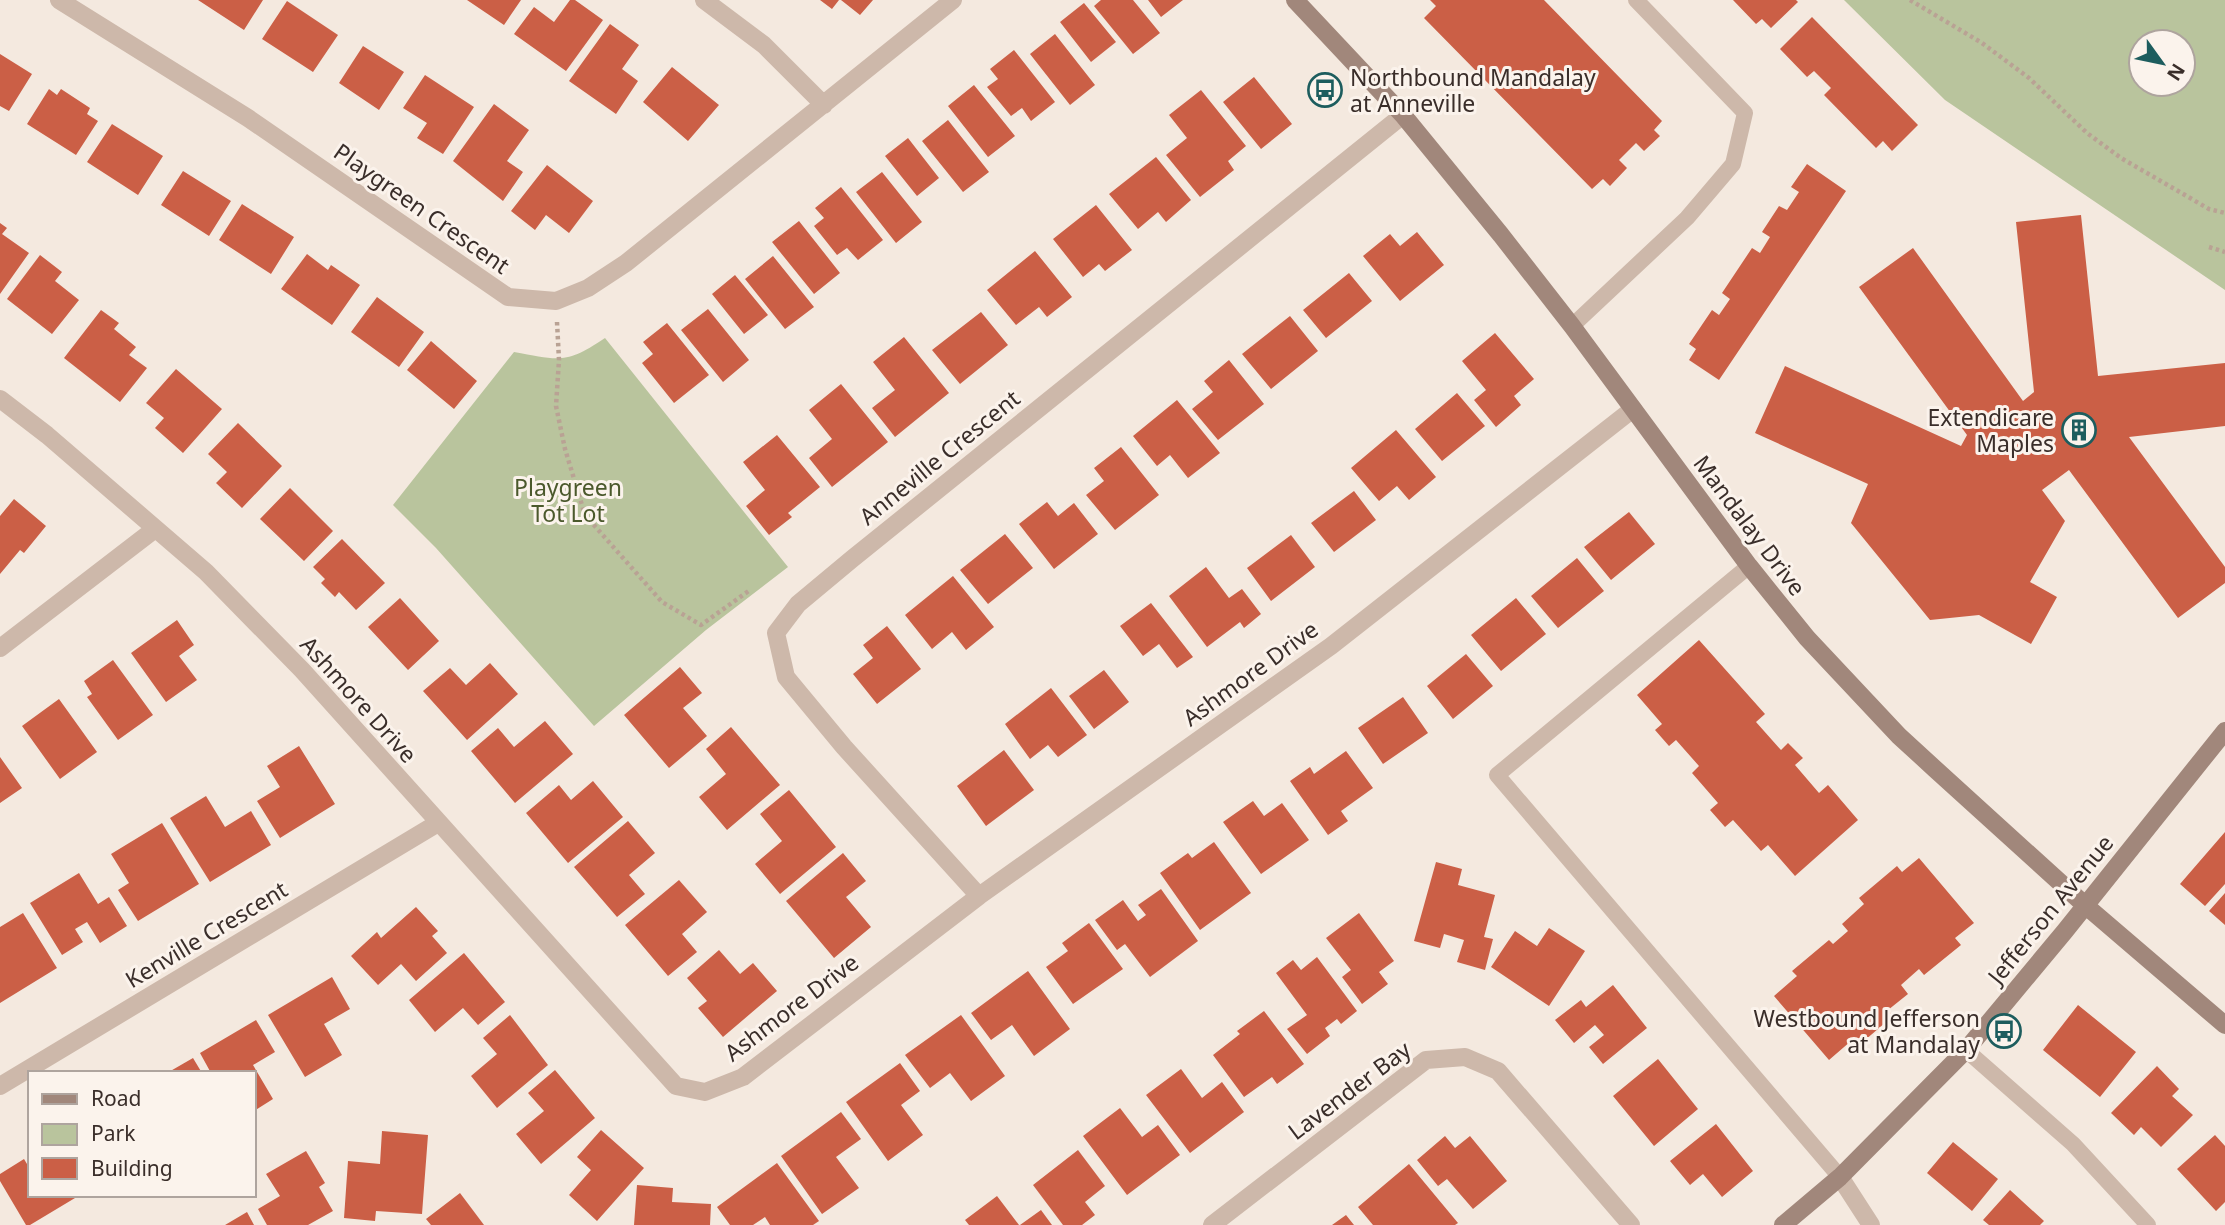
<svg xmlns="http://www.w3.org/2000/svg" width="2225" height="1225" viewBox="0 0 2225 1225" font-family="'Noto Sans',sans-serif">
  <style>
    .green { fill: #b9c49d; fill-rule: evenodd }
    .building { fill: #cb5f46 }
    .lines { fill: none; stroke-linecap: round; stroke-linejoin: round }
    .path { stroke: #b9a294; stroke-width: 4.5; stroke-dasharray: 3.5 3.5; stroke-linecap: butt }
    .lane { stroke: #cdb8aa; stroke-width: 16 }
    .street { stroke: #cdb8aa; stroke-width: 18 }
    .secondary { stroke: #a1877b; stroke-width: 18 }
    .labels { text-anchor: middle; dominant-baseline: central; stroke-width: 6; stroke-linejoin: round; paint-order: stroke }
    .poi-label { font-size: 23px; fill: #3a2e2a; stroke: #fbf3ec; text-anchor: end }
    .street-label { font-size: 23px; fill: #3a2e2a; stroke: #fbf3ec }
    .park-label { font-size: 23px; fill: #4b592c; stroke: #fbf3ec }
  </style>
  <rect width="100%" height="100%" fill="#f4e9df"/>
  <path class="green" d="M1844,0H2225V290L1945,100ZM2183,42V84H2141V42Z
    M605,338L788,567L706,630L594,726L436,548L393,505L514,352C559,360 565,365 605,338Z"/>
  <path class="building" d="M198,0H263L244,30Z
    M467,0H521L504,25Z
    M570,0H575L603,20L566,71L514,34L534,7L554,22Z
    M820,0H839L832,9Z
    M841,0H873L860,15Z
    M1101,0H1133L1160,33L1133,54L1094,6Z
    M1148,0H1183L1161,17Z
    M1430,0H1544L1662,121L1654,130L1660,136L1644,151L1636,143L1619,160L1627,168L1610,186L1603,179L1592,189L1424,18L1436,6Z
    M1733,0H1796L1798,2L1771,28L1762,19L1756,24Z
    M287,1L338,35L313,72L262,39Z
    M1084,3L1116,42L1091,62L1060,22Z
    M1812,17L1918,125L1892,151L1883,141L1876,148L1824,95L1831,88L1814,71L1807,77L1780,49Z
    M610,24L639,45L622,69L638,81L616,114L569,81Z
    M1055,34L1095,85L1070,105L1030,54Z
    M363,46L404,72L379,110L339,83Z
    M1014,50L1055,102L1031,121L1022,108L1011,116L987,87L998,79L990,69Z
    M0,54L32,74L9,111L0,106Z
    M672,67L719,105L688,141L643,102Z
    M425,75L474,107L443,154L417,138L427,123L403,108Z
    M1254,77L1292,124L1261,149L1223,102Z
    M974,85L1015,136L988,157L948,106Z
    M49,89L57,95L61,89L90,108L87,114L98,121L76,155L27,124Z
    M1201,90L1246,146L1228,161L1234,170L1200,197L1166,155L1187,138L1169,115Z
    M494,104L529,130L507,161L523,172L503,201L453,161Z
    M948,120L989,172L963,192L922,141Z
    M112,124L163,156L138,195L87,162Z
    M908,138L939,178L917,196L885,156Z
    M1156,157L1191,200L1166,222L1158,212L1138,229L1109,194Z
    M1807,164L1846,191L1719,380L1689,360L1696,349L1689,344L1712,310L1719,315L1730,299L1722,293L1752,248L1760,253L1770,237L1762,232L1779,206L1787,210L1799,192L1791,187Z
    M547,165L593,201L569,233L546,215L535,230L511,211Z
    M183,171L231,201L209,236L161,205Z
    M882,172L922,222L896,243L856,192Z
    M841,187L883,240L858,260L847,248L837,255L814,226L824,218L815,208Z
    M242,204L294,237L271,274L219,240Z
    M1096,205L1132,250L1105,271L1099,264L1083,277L1053,239Z
    M2081,215L2098,376L2225,363V426L2129,437L2225,567V583L2178,618L2069,470L2042,490L2065,521L2030,582L2057,597L2031,644L1979,615L1930,620L1851,523L1868,484L1755,433L1785,366L1961,446L1967,435L1859,287L1913,248L2023,401L2034,392L2016,222Z
    M799,221L840,273L814,294L772,242Z
    M0,223L7,228L2,234L29,253L0,294Z
    M1417,232L1444,265L1400,301L1363,256L1390,234L1400,246Z
    M1035,251L1072,297L1047,317L1039,307L1016,325L987,290Z
    M307,254L328,270L331,265L360,285L332,325L281,289Z
    M40,255L62,272L55,281L79,300L52,334L7,299Z
    M773,256L814,307L785,329L745,279Z
    M1349,273L1372,301L1326,338L1303,310Z
    M735,275L768,315L744,334L712,294Z
    M377,297L424,332L399,367L351,332Z
    M708,309L749,360L723,382L681,330Z
    M101,310L119,323L114,329L136,347L129,355L147,368L120,402L64,358Z
    M981,312L1008,345L960,384L932,350Z
    M1290,316L1318,351L1271,389L1242,354Z
    M667,323L709,375L674,403L642,363L653,354L643,342Z
    M1495,333L1534,379L1514,396L1521,405L1496,427L1474,400L1486,390L1462,361Z
    M904,337L949,393L895,437L872,408L895,390L873,362Z
    M431,341L477,381L454,409L407,370Z
    M1229,360L1264,404L1218,440L1192,409L1213,392L1204,381Z
    M176,369L222,409L183,453L155,428L164,418L146,403Z
    M841,384L888,442L832,487L809,458L832,439L809,410Z
    M1457,393L1485,426L1442,461L1415,429Z
    M1177,400L1220,453L1188,478L1170,455L1157,466L1133,436Z
    M238,423L282,466L242,508L216,483L227,472L208,454Z
    M1396,430L1436,477L1409,500L1397,486L1379,501L1351,468Z
    M777,435L820,487L788,513L792,517L769,535L746,506L765,490L743,462Z
    M1121,447L1159,495L1115,530L1086,495L1104,481L1094,468Z
    M290,488L333,531L304,561L260,519Z
    M1354,491L1376,520L1334,552L1311,523Z
    M14,499L46,526L24,553L20,550L0,574V516Z
    M1047,502L1058,516L1074,503L1098,534L1054,569L1019,524Z
    M1629,512L1655,544L1611,580L1584,547Z
    M1005,534L1033,568L988,604L960,570Z
    M1291,535L1315,567L1271,601L1247,568Z
    M342,539L385,583L356,610L339,592L335,597L321,583L325,579L313,567Z
    M1577,558L1604,591L1558,628L1531,596Z
    M1206,567L1229,598L1242,589L1261,614L1244,628L1240,622L1207,647L1169,596Z
    M953,576L994,627L966,650L952,632L932,649L905,615Z
    M400,598L439,641L408,670L368,627Z
    M1516,598L1546,634L1501,671L1471,635Z
    M1151,603L1193,657L1177,668L1159,644L1143,656L1120,626Z
    M177,620L194,645L179,656L197,680L166,702L131,653Z
    M887,626L921,669L877,704L853,674L873,658L863,645Z
    M1699,640L1765,714L1756,722L1781,750L1788,743L1803,758L1795,765L1819,793L1828,785L1858,820L1795,876L1768,845L1761,851L1733,820L1725,827L1710,810L1718,803L1692,773L1699,766L1676,740L1669,746L1655,730L1662,724L1637,695Z
    M1466,654L1493,686L1453,719L1427,686Z
    M113,660L153,715L118,740L87,697L92,694L84,681Z
    M490,663L518,694L467,740L423,691L450,668L466,685Z
    M680,667L702,693L683,708L707,736L669,768L624,715Z
    M1104,670L1129,702L1094,729L1069,696Z
    M1051,688L1087,735L1058,757L1048,745L1030,759L1005,724Z
    M1403,697L1428,733L1383,764L1358,728Z
    M59,699L97,752L60,779L22,726Z
    M545,721L573,754L515,803L471,751L498,728L514,747Z
    M731,727L780,785L727,830L699,797L726,774L706,749Z
    M299,746L335,804L280,838L257,801L280,787L267,766Z
    M1004,750L1034,790L986,826L957,786Z
    M1346,751L1373,788L1341,811L1348,821L1328,835L1290,781L1310,767L1314,774Z
    M0,757L22,788L0,803Z
    M593,781L623,817L568,863L526,813L559,785L571,800Z
    M789,790L836,847L780,894L755,864L782,841L760,814Z
    M206,796L225,827L251,811L271,845L210,882L170,818Z
    M1253,801L1264,816L1282,803L1309,840L1261,874L1223,822Z
    M628,821L655,853L629,875L645,894L617,917L574,867Z
    M162,823L199,884L138,921L118,890L129,883L111,854Z
    M2225,832V884L2205,906L2180,884Z
    M1214,842L1251,893L1200,930L1160,873L1188,853L1192,858Z
    M843,853L866,881L846,897L871,927L834,958L786,901Z
    M1919,858L1974,923L1955,938L1961,945L1924,975L1919,969L1901,985L1908,994L1888,1010L1893,1016L1857,1047L1851,1041L1829,1060L1774,996L1797,976L1792,971L1829,940L1833,944L1848,931L1842,924L1864,904L1859,898L1897,866L1902,872Z
    M1436,862L1462,869L1458,885L1495,895L1484,937L1493,939L1485,970L1457,962L1464,940L1444,934L1440,948L1414,941Z
    M79,873L98,904L109,897L127,926L100,943L87,922L75,929L83,942L62,955L30,903Z
    M679,880L707,912L682,934L697,952L668,976L625,925Z
    M1161,889L1198,941L1150,977L1125,944L1117,950L1095,920L1123,900L1138,921L1146,915L1138,905Z
    M2225,893V925L2209,911Z
    M416,907L438,931L432,936L447,953L416,981L401,964L378,985L351,956L377,932L381,938Z
    M23,913L57,968L0,1003V927Z
    M1359,913L1394,961L1379,972L1388,984L1362,1004L1342,977L1351,970L1326,938Z
    M1089,923L1123,969L1073,1004L1046,967L1068,951L1062,943Z
    M1549,928L1585,951L1549,1006L1491,967L1515,931L1537,946Z
    M719,950L740,974L753,963L777,991L723,1037L698,1008L707,1001L687,978Z
    M464,953L505,1002L478,1025L463,1008L435,1032L409,1000Z
    M1317,957L1357,1011L1341,1024L1337,1019L1325,1028L1330,1036L1307,1054L1287,1029L1307,1015L1276,973L1293,960L1301,970Z
    M1028,971L1070,1029L1034,1056L1012,1025L991,1040L971,1013Z
    M332,977L350,1009L324,1024L342,1055L305,1077L268,1015Z
    M1613,985L1647,1028L1603,1064L1589,1047L1604,1035L1595,1025L1574,1043L1555,1020L1581,1000L1586,1007Z
    M2078,1005L2136,1052L2100,1097L2043,1050Z
    M1264,1011L1304,1064L1277,1084L1272,1077L1244,1097L1213,1055L1240,1034L1237,1031Z
    M510,1015L548,1065L497,1108L471,1076L497,1054L483,1038Z
    M961,1015L1005,1076L971,1101L950,1073L930,1088L905,1055Z
    M256,1020L275,1052L253,1065L273,1099L254,1111V1073H211L200,1053Z
    M193,1058L202,1073H167Z
    M1658,1059L1698,1109L1654,1146L1613,1096Z
    M900,1063L920,1091L901,1105L923,1135L888,1161L846,1102Z
    M2157,1066L2179,1089L2172,1096L2193,1115L2161,1147L2141,1127L2134,1135L2111,1113Z
    M1181,1069L1202,1098L1222,1082L1244,1112L1190,1153L1146,1095Z
    M555,1070L595,1118L541,1164L516,1134L544,1111L528,1093Z
    M1120,1108L1142,1137L1158,1125L1180,1155L1127,1195L1083,1136Z
    M841,1112L861,1139L836,1157L859,1188L822,1214L781,1156Z
    M1716,1124L1753,1171L1722,1197L1703,1174L1690,1185L1670,1161Z
    M601,1130L644,1168L597,1221L569,1195L591,1170L577,1157Z
    M382,1131L428,1135L422,1214L376,1211L375,1221L344,1218L348,1161L380,1164Z
    M2215,1135L2225,1146V1202L2216,1211L2177,1169Z
    M1445,1136L1455,1148L1470,1136L1507,1181L1473,1209L1447,1179L1438,1186L1417,1160Z
    M1953,1142L1998,1179L1972,1211L1927,1173Z
    M1078,1150L1105,1186L1085,1202L1095,1215L1082,1225H1063L1033,1185Z
    M306,1151L325,1183L319,1187L333,1211L308,1225H267L258,1209L280,1196L266,1174Z
    M24,1159L30,1169V1195H80L30,1225H26L0,1181V1174Z
    M777,1163L819,1221L813,1225H770L765,1217L753,1225H730L717,1207Z
    M1409,1164L1458,1223L1455,1225H1373L1358,1207Z
    M637,1185L673,1188L672,1202L711,1204L710,1225H634Z
    M2010,1190L2044,1221L2040,1225H1989L1983,1220Z
    M460,1193L484,1225H431L426,1219Z
    M997,1196L1019,1225H969L965,1220Z
    M1041,1210L1052,1225H1020Z
    M247,1212L254,1225H225Z
    M1346,1215L1354,1225H1332Z"/>
  <g class="lines">
    <path class="path" d="M1910,0L1982,43L2029,78L2087,133L2121,158L2209,209L2225,213
      M2209,247L2225,252
      M557,322L559,360L556,406L565,449L585,515L662,602L701,625L750,590"/>
    <path class="lane" d="M1572,326L1687,218L1733,164L1745,113L1636,0
      M1749,566L1497,775L1840,1177
      M1966,1050L2073,1144L2148,1225"/>
    <path class="street" d="M59,0L248,118L508,297L556,301L588,288L626,263L953,0
      M704,0L764,45L824,105
      M0,399L47,435L206,572L302,670L676,1086L705,1092L743,1077L979,896L1331,646L1633,409
      M0,648L155,529
      M979,896L844,747L786,677L776,633L798,604L852,559L1403,115
      M0,1086L438,823
      M1840,1177L1871,1225
      M1212,1225L1426,1060L1465,1057L1498,1071L1631,1225"/>
    <path class="secondary" d="M1295,0L1403,115L1501,235L1572,326L1749,566L1807,638L1899,736L1935,769L2086,906L2225,1025
      M1783,1225L1840,1177L1966,1050L2065,931L2225,731"/>
  </g>
  <defs>
    <g id="bus-ring" transform="scale(1.75)"><circle r="9.5" fill="#fbf3ec" stroke="#1d5d5e" stroke-width="1.5"/><path d="M-5-6H5V4H4V6H2V4H-2V6H-4V4H-5ZM-3.5-4V0h7V-4ZM-3.5 1.2v1.5H-2V1.2ZM2 1.2v1.5H3.5V1.2Z" fill="#1d5d5e"/></g>
    <g id="building-ring" transform="scale(1.75)"><circle r="9.5" fill="#fbf3ec" stroke="#1d5d5e" stroke-width="1.5"/><path d="M-4-6H4V6H1V3H-1V6H-4ZM-2.5-4.3h1.7v1.8h-1.7ZM.8-4.3h1.7v1.8H.8ZM-2.5-1h1.7V.8h-1.7ZM.8-1h1.7V.8H.8Z" fill="#1d5d5e"/></g>
  </defs>
  <g fill-rule="evenodd">
    <use href="#bus-ring" x="1325" y="90"/>
    <use href="#building-ring" x="2079" y="430"/>
    <use href="#bus-ring" x="2004" y="1031"/>
  </g>
  <g class="labels">
    <g class="poi-label">
      <text x="1350" y="77" text-anchor="start">Northbound Mandalay<tspan x="1350" dy="26">at Anneville</tspan></text>
      <text x="2054" y="417">Extendicare<tspan x="2054" dy="26">Maples</tspan></text>
      <text x="1980" y="1018">Westbound Jefferson<tspan x="1980" dy="26">at Mandalay</tspan></text>
    </g>
    <g class="street-label">
      <text transform="translate(422 208) rotate(35)">Playgreen Crescent</text>
      <text transform="translate(939 457) rotate(-39)">Anneville Crescent</text>
      <text transform="translate(1750 525) rotate(53)">Mandalay Drive</text>
      <text transform="translate(1250 673) rotate(-36)">Ashmore Drive</text>
      <text transform="translate(359 699) rotate(48)">Ashmore Drive</text>
      <text transform="translate(2050 909) rotate(-51)">Jefferson Avenue</text>
      <text transform="translate(206 934) rotate(-31)">Kenville Crescent</text>
      <text transform="translate(791 1007) rotate(-37)">Ashmore Drive</text>
      <text transform="translate(1349 1090) rotate(-37)">Lavender Bay</text>
    </g>
    <g class="park-label">
      <text x="568" y="487">Playgreen<tspan x="568" dy="26">Tot Lot</tspan></text>
    </g>
  </g>
  <rect x="28" y="1071" width="228" height="126" fill="#fbf3ec" stroke="#aea49e" stroke-width="2"/>
  <rect x="42" y="1094" width="35" height="10" fill="#a1877b" stroke="#aea49e" stroke-width="2"/>
  <text x="91" y="1106" font-size="21" fill="#3a2e2a">Road</text>
  <rect x="42" y="1124" width="35" height="21" fill="#b9c49d" stroke="#aea49e" stroke-width="2"/>
  <text x="91" y="1141" font-size="21" fill="#3a2e2a">Park</text>
  <rect x="42" y="1158" width="35" height="21" fill="#cb5f46" stroke="#aea49e" stroke-width="2"/>
  <text x="91" y="1176" font-size="21" fill="#3a2e2a">Building</text>
  <g transform="translate(2162 63) rotate(123)"><circle r="33" fill="#fbf3ec" stroke="#aea49e" stroke-width="2"/>
  <path d="M0-5L12 26L0 18L-12 26Z" fill="#1d5d5e"/>
  <text y="-10" font-size="19" font-weight="bold" text-anchor="middle" fill="#3a2e2a">N</text>
  </g>
</svg>
